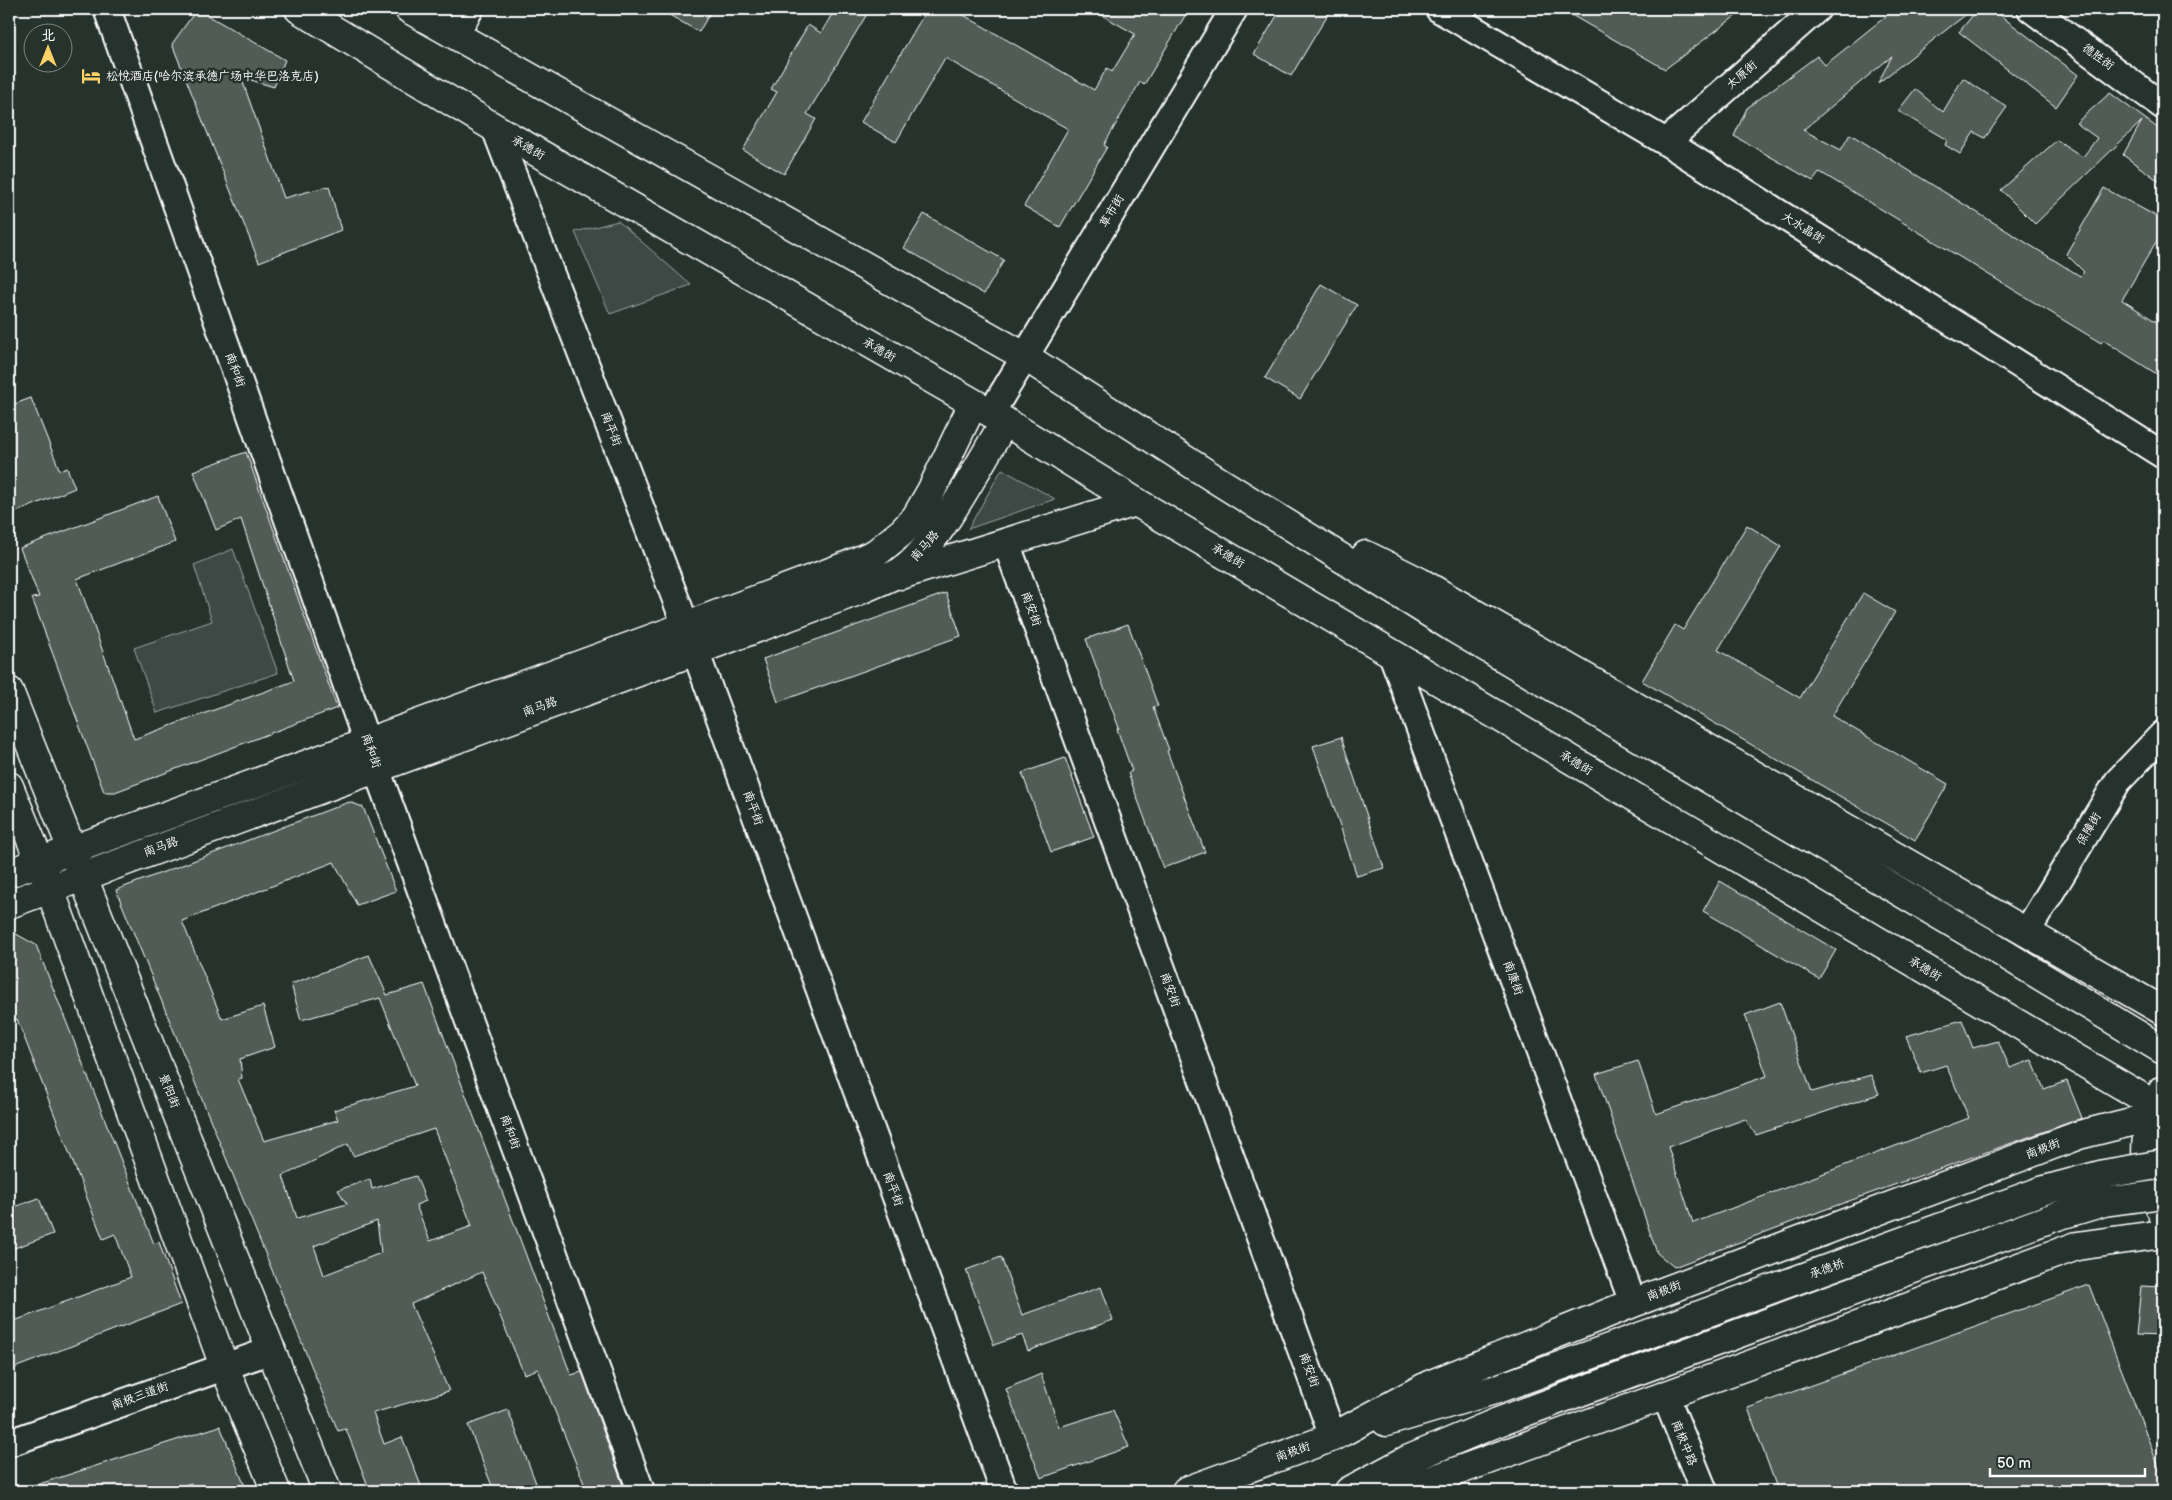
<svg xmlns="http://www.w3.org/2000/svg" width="2172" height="1500" viewBox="0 0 2172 1500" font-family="'Balsamiq Sans','LXGW WenKai TC',sans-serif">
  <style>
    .green { fill: #3e4944; stroke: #9ea4a2 }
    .building { fill: #515c57; stroke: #fff; fill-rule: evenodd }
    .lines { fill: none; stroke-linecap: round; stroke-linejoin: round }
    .tertiary-casing { stroke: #fff; stroke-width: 30 }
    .secondary-casing { stroke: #fff; stroke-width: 31 }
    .primary-casing { stroke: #fff; stroke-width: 31 }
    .trunk-casing { stroke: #fff; stroke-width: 31 }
    .tertiary { stroke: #26332d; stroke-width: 26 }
    .secondary { stroke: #26332d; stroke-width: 28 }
    .primary { stroke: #26332d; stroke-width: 28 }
    .trunk { stroke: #26332d; stroke-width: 28 }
    .trunk-bridge-casing { stroke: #fff; stroke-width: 31; stroke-linecap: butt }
    .trunk-bridge { stroke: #26332d; stroke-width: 28 }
    .labels { text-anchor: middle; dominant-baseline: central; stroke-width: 5; stroke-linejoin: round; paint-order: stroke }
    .street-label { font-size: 12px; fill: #fff; stroke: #26332d }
    .poi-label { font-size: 12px; fill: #fff; stroke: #26332d; text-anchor: start }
  </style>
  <rect width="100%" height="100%" fill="#26332d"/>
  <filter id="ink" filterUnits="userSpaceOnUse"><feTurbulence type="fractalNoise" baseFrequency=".02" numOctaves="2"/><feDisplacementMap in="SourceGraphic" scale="10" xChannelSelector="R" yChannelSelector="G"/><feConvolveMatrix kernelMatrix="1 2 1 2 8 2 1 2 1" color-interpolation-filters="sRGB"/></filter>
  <g filter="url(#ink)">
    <path class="green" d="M618,221L691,285L610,314L575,232Z
      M1002,469L1055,499L968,529Z
      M233,549L278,673L157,713L134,648L212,621L194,565Z"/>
    <path class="building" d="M197,9L285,60L274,87L241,77L284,198L329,186L341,230L259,262L172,44Z
      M659,9H712L699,32Z
      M835,9H870L807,114L816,119L784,174L743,150L777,92L771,89L808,25L821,33Z
      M927,9H953L1094,90L1107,68L1112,72L1135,34L1091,9H1189L1144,85L1140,82L1104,145L1107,147L1060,227L1024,206L1068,129L945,58L896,142L861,122Z
      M1281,9H1331L1291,76L1254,54Z
      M1561,9H1745L1665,69Z
      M1895,9H1973L1878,83L1892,56L1803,130L1841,150L1850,134L2080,276L2084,272L2066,254L2104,188L2163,220V230L2122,300L2163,326V378L2103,340L2101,343L1820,172L1813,181L1734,136L1747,108L1817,56L1825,65Z
      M1978,9H1992L2078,75L2056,107L1959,32Z
      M1963,78L2007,107L1985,138L1974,132L1960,154L1945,145L1947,140L1898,111L1915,89L1943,112Z
      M2110,93L2163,132V184L2123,155L2142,121L2035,224L2001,190L2057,140L2083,157L2097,138L2076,123Z
      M924,214L1004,260L984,294L904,248Z
      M1321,284L1357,305L1300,399L1265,378Z
      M31,398L60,471L67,468L75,488L9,515V406Z
      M246,452L337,708L115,792H104L32,598L39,597L20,548L158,496L175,542L77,579L134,739L294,681L241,519L216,530L193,471Z
      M1747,525L1781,546L1718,650L1800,698L1863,593L1895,612L1832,716L1948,784L1915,840L1642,681L1675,625L1683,630Z
      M946,593L961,636L778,702L763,659Z
      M1128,624L1158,706L1153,707L1169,750L1167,751L1205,852L1163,868L1128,773L1132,771L1117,729L1119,728L1086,639Z
      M1341,737L1384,868L1357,876L1313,746Z
      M1065,758L1094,837L1051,852L1022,773Z
      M349,802L363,807L396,891L357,905L334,862L182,921L222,1019L263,1006L275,1047L240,1059L242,1078L238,1079L264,1141L338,1120L334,1110L415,1086L380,998L301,1020L291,984L369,955L387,995L424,984L571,1375L582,1372L625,1491H587L538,1369L524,1374L482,1272L411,1304L449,1391L373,1413L384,1444L402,1437L423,1491H370L346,1429L338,1431L116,890ZM434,1129L472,1226L430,1241L416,1205L426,1201L416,1176L372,1189L370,1179L338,1190L347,1204L297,1218L283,1176L348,1144L353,1156ZM377,1221L381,1253L324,1275L314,1246Z
      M1720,881L1836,950L1819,979L1703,911Z
      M9,930L36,945L154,1244L159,1242L181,1304L9,1370V1323L131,1277L115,1234L103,1239L17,1019L9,1022Z
      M1780,1002L1812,1092L1871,1075L1879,1094L1756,1135L1745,1119L1668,1147L1693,1223L1969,1118L1946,1065L1921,1073L1906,1036L1962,1020L1973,1048L1998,1041L2010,1068L2032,1060L2044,1089L2067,1081L2082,1118L1821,1211L1674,1267L1657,1253L1596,1074L1638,1061L1656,1114L1767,1076L1745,1015Z
      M39,1198L53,1234L9,1250V1209Z
      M1001,1257L1022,1315L1101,1287L1113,1320L1028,1351L1022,1335L994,1345L966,1270Z
      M2089,1285L2163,1478V1491H1778L1748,1408Z
      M2141,1286L2163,1287V1336L2136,1335Z
      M1041,1374L1059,1427L1113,1410L1129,1447L1041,1478L1006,1389Z
      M508,1410L539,1491H494L468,1425Z
      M220,1426L247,1491H195L191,1483L166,1491H27V1488Z"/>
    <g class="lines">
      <g class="tertiary-casing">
        <path id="tertiary" d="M107,9L376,768L641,1491
          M1439,9L1666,142L2163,455
          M2031,9L2163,106
          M455,35L470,9
          M495,128L686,626L1004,1491
          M1666,142L1817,9
          M991,413L1234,9
          M1006,542L1333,1437
          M1392,654L1633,1303
          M2026,933L2118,781L2163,734
          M1665,1395L1704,1491
          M9,1443L272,1350"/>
      </g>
      <g class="secondary-casing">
        <path id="secondary" d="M901,575L1136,502
          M9,873L686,626L846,566L876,553L902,532L916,517L931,491L973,404
          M9,904L858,591C871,585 887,579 900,572C935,551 981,460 1004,423"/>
      </g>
      <g class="primary-casing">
        <path id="primary" d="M299,9L495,128L991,413L1136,502L2155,1105
          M409,9L1024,356L1209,475L1455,629L1983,941
          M1366,555L1420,582L2163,1011
          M9,691L327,1491
          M9,786L40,862L224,1366L276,1491"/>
      </g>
      <g class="trunk-casing">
        <path id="trunk" d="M1983,941L2163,1050
          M2163,1090C2140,1129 2141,1175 2163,1214
          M1386,1422L1494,1390
          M1186,1491L1333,1437L1429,1385L1633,1303L2079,1135L2151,1117
          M1349,1491L1407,1460L1498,1422
          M1370,1491L1424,1483L2077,1246L2163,1234"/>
      </g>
      <use href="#tertiary" class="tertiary"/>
      <use href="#secondary" class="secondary"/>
      <use href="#primary" class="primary"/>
      <use href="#trunk" class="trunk"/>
      <g class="trunk-bridge-casing">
        <path id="trunk-bridge" d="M1494,1390L2041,1191L2104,1174L2163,1164
          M1498,1422L2057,1216L2104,1202L2163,1194"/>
      </g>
      <use href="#trunk-bridge" class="trunk-bridge"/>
    </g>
  </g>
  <defs>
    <g id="hotel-bare" transform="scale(1.5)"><path d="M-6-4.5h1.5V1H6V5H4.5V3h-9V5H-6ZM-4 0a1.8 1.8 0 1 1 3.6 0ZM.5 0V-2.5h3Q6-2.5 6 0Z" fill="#ffd166" stroke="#26332d" stroke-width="2.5" paint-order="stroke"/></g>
  </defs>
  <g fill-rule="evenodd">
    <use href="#hotel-bare" x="91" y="76"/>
  </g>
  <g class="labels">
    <g class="street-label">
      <text transform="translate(2098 57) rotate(36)">德胜街</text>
      <text transform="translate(1742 75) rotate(-41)">太原街</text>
      <text transform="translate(528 148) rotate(30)">承德街</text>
      <text transform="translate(1112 211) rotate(-59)">草市街</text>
      <text transform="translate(1803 228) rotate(32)">大水晶街</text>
      <text transform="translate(879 350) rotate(30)">承德街</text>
      <text transform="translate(235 370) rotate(70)">南和街</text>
      <text transform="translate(611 429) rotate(69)">南平街</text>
      <text transform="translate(925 546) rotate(-49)">南马路</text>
      <text transform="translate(1228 556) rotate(31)">承德街</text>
      <text transform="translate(1031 609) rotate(70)">南安街</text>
      <text transform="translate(540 707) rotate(-20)">南马路</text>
      <text transform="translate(371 751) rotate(71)">南和街</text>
      <text transform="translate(1576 763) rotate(31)">承德街</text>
      <text transform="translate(753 808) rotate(70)">南平街</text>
      <text transform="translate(2089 829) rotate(-59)">保障街</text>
      <text transform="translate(161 847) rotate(-20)">南马路</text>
      <text transform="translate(1925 969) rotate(31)">承德街</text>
      <text transform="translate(1513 978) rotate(70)">南康街</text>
      <text transform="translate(1170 990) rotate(70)">南安街</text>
      <text transform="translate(169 1091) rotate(68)">景阳街</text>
      <text transform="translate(510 1132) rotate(70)">南和街</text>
      <text transform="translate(2043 1149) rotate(-21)">南极街</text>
      <text transform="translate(893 1189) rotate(70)">南平街</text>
      <text transform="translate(1827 1269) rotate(-20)">承德桥</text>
      <text transform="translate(1664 1291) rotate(-21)">南极街</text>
      <text transform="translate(1309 1370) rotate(70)">南安街</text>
      <text transform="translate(140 1396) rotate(-20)">南极三道街</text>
      <text transform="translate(1684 1443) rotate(68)">南极中路</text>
      <text transform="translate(1293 1452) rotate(-20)">南极街</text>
    </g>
    <g class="poi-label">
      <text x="106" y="76">松悦酒店(哈尔滨承德广场中华巴洛克店)</text>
    </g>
  </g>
  <rect width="2172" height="1500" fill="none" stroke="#26332d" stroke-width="30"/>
  <rect x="15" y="15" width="2142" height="1470" fill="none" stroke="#fff" stroke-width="2" filter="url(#ink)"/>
  <g transform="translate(48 48)"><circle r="24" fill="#26332d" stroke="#7d8581"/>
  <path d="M0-4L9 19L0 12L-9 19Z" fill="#ffd166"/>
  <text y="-8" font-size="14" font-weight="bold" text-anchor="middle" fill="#ffffff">北</text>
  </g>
  <path d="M1990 1468v8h155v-8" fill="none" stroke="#ffffff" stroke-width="2.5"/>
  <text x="1997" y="1468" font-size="15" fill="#ffffff" stroke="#26332d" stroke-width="4" paint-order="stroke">50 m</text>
</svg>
